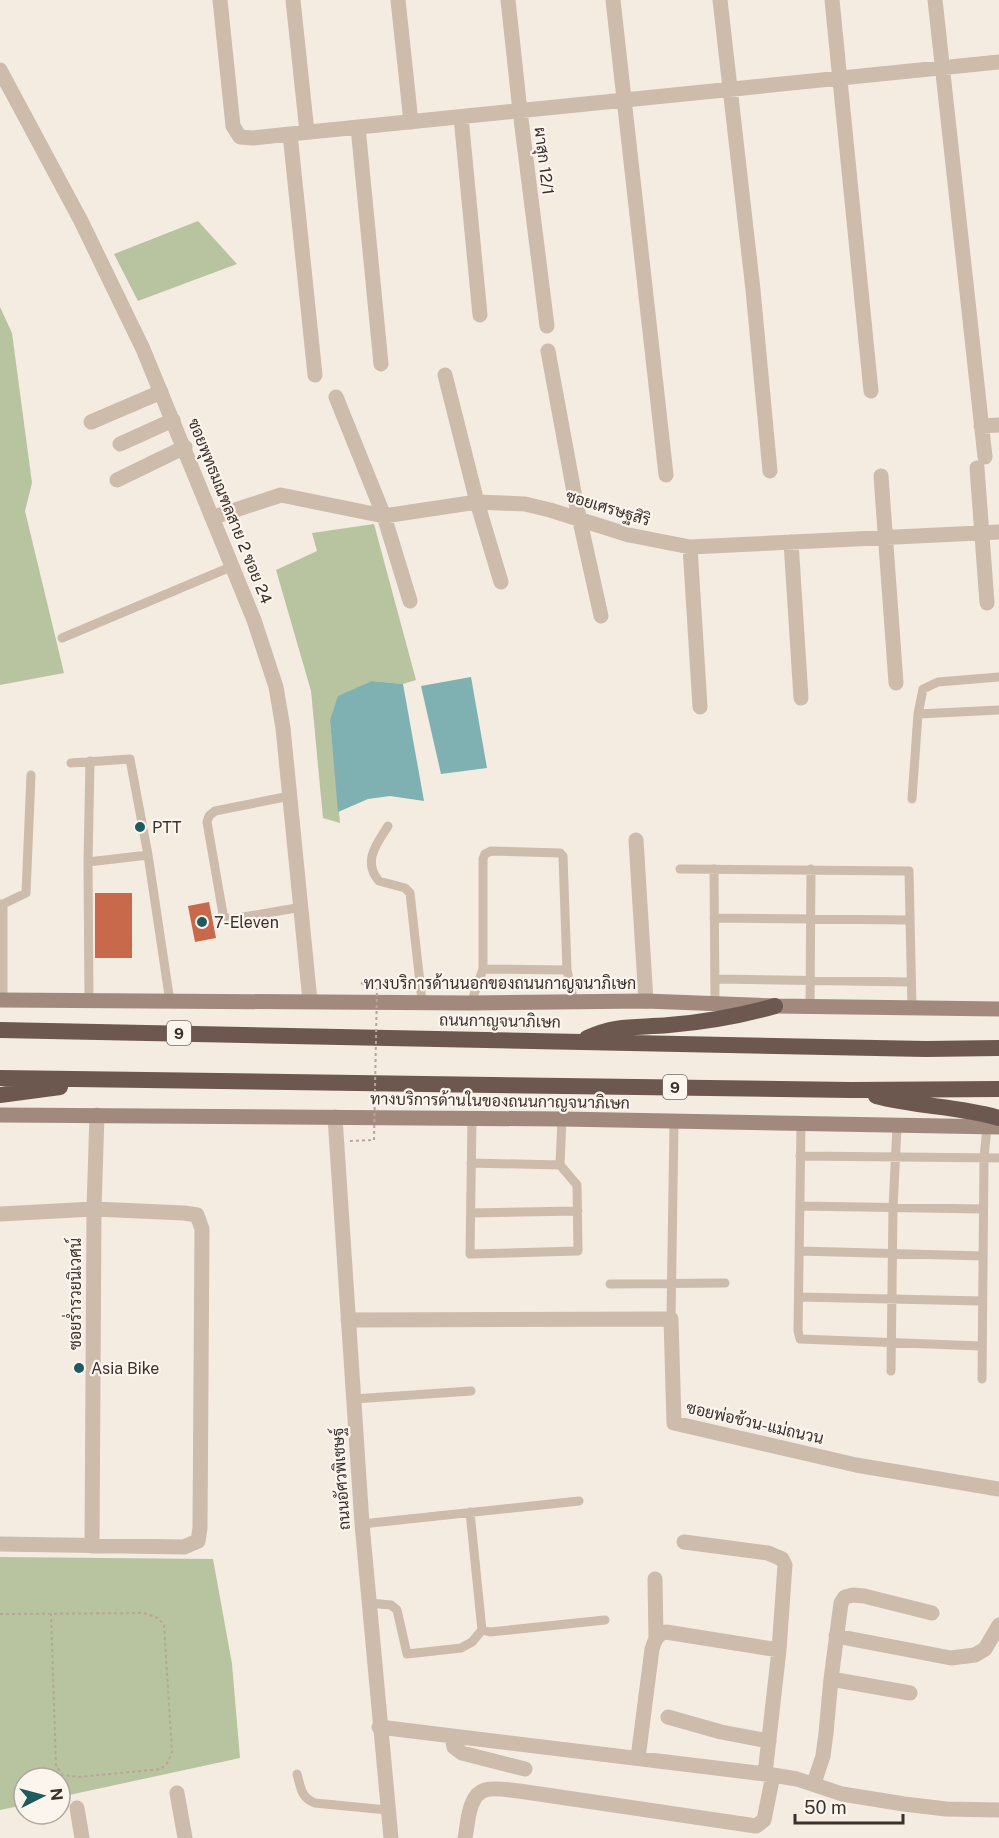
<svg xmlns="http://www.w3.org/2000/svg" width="999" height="1838" viewBox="0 0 999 1838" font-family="'Public Sans',Sarabun,sans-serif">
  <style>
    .green { fill: #b8c4a0 }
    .water { fill: #7fb0b2 }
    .building { fill: #c8694b }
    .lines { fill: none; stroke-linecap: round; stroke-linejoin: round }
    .path { stroke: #b9a596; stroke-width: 2; stroke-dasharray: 3 3; stroke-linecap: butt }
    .service { stroke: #cdbbac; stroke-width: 9 }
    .minor { stroke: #cdbbac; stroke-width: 15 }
    .tertiary { stroke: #cdbbac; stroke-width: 15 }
    .secondary { stroke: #a18a7d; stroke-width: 15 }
    .trunk { stroke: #6c584f; stroke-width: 16 }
    .path-bridge { stroke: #b9a596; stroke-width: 2; stroke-dasharray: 3 3; stroke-linecap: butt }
    .poi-dot { fill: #1f5a5e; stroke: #fbf5ee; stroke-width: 2 }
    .labels { text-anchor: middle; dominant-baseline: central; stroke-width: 4.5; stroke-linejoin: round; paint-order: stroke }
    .shield { fill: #fbf5ee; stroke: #756b66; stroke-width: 1.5 }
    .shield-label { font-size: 15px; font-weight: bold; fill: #3b302b }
    .street-label { font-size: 16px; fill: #3b302b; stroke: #fbf5ee }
    .poi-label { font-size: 16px; fill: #3b302b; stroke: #fbf5ee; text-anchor: start }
  </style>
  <rect width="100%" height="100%" fill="#f4ebe1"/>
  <path class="green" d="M198,221L237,264L138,301L114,254Z
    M0,307L12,333L32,483L25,511L64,673L0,685Z
    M374,524L416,680L403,684L372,681L330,720L340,823L323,818L311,691L276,570L317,551L312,533Z
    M0,1557L213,1559L232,1664L240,1758L60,1797V1778H24V1805L0,1810Z"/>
  <path class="water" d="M471,677L487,768L441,774L421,686Z
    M372,681L403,684L424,801L390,796L368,799L338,812L330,720L338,696Z"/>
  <path class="building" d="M95,893H132V958H95Z
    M209,902L216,938L195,942L188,906Z"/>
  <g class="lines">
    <path class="path" d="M361,983L371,987
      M350,1141L374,1140
      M0,1614L144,1613L158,1618L164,1625L172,1752L168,1762L161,1769L79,1777L63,1775L56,1766L51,1614"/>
    <path class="service" d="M62,638L233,566
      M918,714L999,710
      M71,763L130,759L148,855
      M290,796L215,811L209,816L207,822L223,914L226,918L232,919L302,907
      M912,799L918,714L923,689L938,682L999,677
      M388,826C377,843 362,862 379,881L405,888L410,893L422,1001
      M88,862L90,761
      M680,869L909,871L912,1009
      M714,869L715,1003
      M0,904H3V1000
      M3,904L26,893L31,775
      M714,918L910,920
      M483,969L567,970
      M716,979L911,982
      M89,1002L88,862L148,855L170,1002
      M471,1003L483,969V859L485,854L491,851L560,853L563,856L567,970L574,1002
      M810,1006L811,869
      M472,1119L470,1254L578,1251L577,1185L560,1165L562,1119
      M801,1125L798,1331L800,1339L981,1346
      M800,1156L999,1158
      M471,1163L560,1165
      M800,1206L983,1209
      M471,1213L578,1211
      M799,1251L983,1256
      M610,1284L725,1283
      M799,1297L982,1301
      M671,1319L674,1122
      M891,1371L893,1208L897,1127
      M982,1379L984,1158L987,1127
      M354,1399L471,1391
      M470,1512L482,1630L490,1632L605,1620
      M362,1524L579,1501
      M369,1603L391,1605L397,1610L407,1654L461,1648L472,1642L482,1630
      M297,1774C301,1788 301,1798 315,1803L387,1810"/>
    <path class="minor" d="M220,0L233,126L240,137L253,138L290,134L999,62
      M293,0L307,132
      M398,0L411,122
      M508,0L520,111L547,326
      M613,0L666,475
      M720,0L753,290L770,471
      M832,0L871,391
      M935,0L985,457
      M461,117L480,315
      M358,127L381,364
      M290,134L315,375
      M548,351L576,503L601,616
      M445,375L477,502L501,582
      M336,397L384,516L410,601
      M91,422L161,392
      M981,426L999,425
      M120,444L173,420
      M977,468L987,603
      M881,476L896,683
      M117,480L185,447
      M214,517L281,495L384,516L477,502L525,504L550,510L629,535L690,547L999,532
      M791,542L801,698
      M690,547L700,707
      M636,840L646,1001
      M0,1214L94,1209L184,1213L197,1215L202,1229L200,1528L198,1541L184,1547L0,1544
      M348,1320L671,1319L674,1423L856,1465L999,1489
      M684,1542L768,1553L782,1559L785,1565L779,1650L765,1774
      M92,1546L94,1209L97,1115
      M655,1579L656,1638
      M836,1636L951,1658L975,1655L985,1649L999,1625
      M831,1679L910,1693
      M668,1717L721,1732L769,1741
      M379,1727L773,1775L797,1779L842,1794L904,1804L946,1809L999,1810
      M452,1737L454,1747L462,1753L525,1769
      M638,1758L652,1649C655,1641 656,1634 666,1632L779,1650
      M814,1783L823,1756L826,1733L831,1679L841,1603L845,1597L853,1595L864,1596L932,1613
      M177,1793L185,1838
      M77,1808L82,1838
      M465,1838C468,1824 468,1795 485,1790C494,1787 509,1790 519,1791L756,1826L764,1820L773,1775"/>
    <path class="tertiary" d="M0,70L81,221L143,349L254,620L276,687L283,728L310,1001
      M335,1117L362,1524L391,1838"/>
    <path class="secondary" d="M0,1000L471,1003L646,1001L775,1006L999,1009
      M0,1115L562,1119L999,1127"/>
    <path class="trunk" d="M0,1030L926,1049L999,1048
      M587,1038C618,1024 637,1028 669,1025C706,1022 740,1016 775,1006
      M0,1078L851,1090L999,1089
      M0,1095L60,1087
      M876,1096C917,1107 959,1106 999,1118"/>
    <path class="path-bridge" d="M374,1140L377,988"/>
  </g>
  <g class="poi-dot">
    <circle cx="140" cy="827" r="6"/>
    <circle cx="202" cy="922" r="6"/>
    <circle cx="79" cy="1368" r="6"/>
  </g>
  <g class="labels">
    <g class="shield">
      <rect x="167" y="1021" width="24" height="24" rx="4.5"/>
      <rect x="663" y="1075" width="24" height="24" rx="4.5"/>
    </g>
    <g class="shield-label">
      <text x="179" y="1033">9</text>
      <text x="675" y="1087">9</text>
    </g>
    <g class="street-label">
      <text transform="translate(544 161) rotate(83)">ผาสุก 12/1</text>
      <text transform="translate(608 508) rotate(17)">ซอยเศรษฐสิริ</text>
      <text transform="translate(230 511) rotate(68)">ซอยพุทธมณฑลสาย 2 ซอย 24</text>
      <text x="500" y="983">ทางบริการด้านนอกของถนนกาญจนาภิเษก</text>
      <text transform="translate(500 1021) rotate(1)">ถนนกาญจนาภิเษก</text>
      <text transform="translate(500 1101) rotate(1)">ทางบริการด้านในของถนนกาญจนาภิเษก</text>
      <text transform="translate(75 1294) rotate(-90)">ซอยร่ำรวยนิเวศน์</text>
      <text transform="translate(755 1423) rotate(13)">ซอยพ่อช้วน-แม่ถนวน</text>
      <text transform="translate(341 1479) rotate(-94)">ถนนอัศวพิเชษฐ์</text>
    </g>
    <g class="poi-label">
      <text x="152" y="827">PTT</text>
      <text x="214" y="922">7-Eleven</text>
      <text x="91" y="1368">Asia Bike</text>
    </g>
  </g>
  <g transform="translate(42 1796) rotate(84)"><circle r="28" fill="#fbf5ee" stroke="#aea6a0" stroke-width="1.5"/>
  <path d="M0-4.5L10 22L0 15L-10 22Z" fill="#1f5a5e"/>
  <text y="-9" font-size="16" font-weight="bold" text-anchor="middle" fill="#3b302b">N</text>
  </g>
  <path d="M795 1814v9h108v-9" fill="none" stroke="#3b302b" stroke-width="3"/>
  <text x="804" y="1814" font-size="18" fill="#3b302b" stroke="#fbf5ee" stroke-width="4.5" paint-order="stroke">50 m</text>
</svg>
